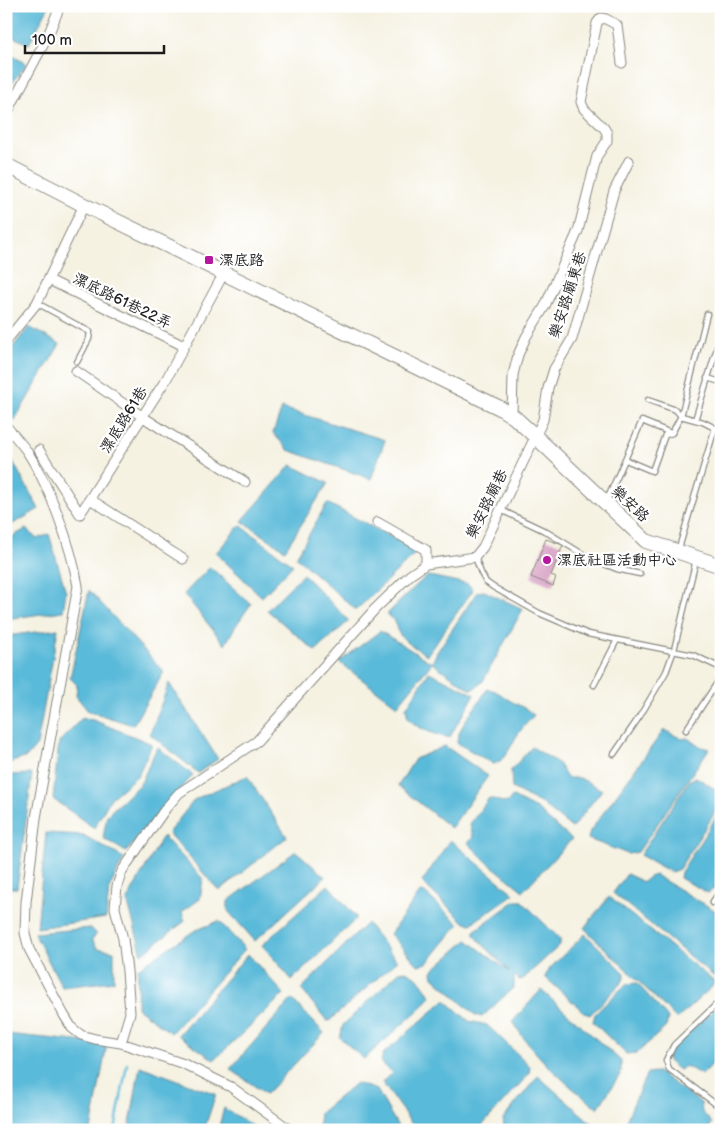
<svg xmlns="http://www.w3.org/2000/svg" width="727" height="1136" viewBox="0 0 727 1136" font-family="'Balsamiq Sans','LXGW WenKai TC',sans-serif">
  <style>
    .water { fill: #5abad9; stroke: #3b6b7a }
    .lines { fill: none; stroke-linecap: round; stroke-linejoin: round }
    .stream { stroke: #5abad9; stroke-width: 2.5 }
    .building { fill: #dcaacb }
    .lane-casing { stroke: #88877f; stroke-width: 7 }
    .street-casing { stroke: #88877f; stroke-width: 11 }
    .secondary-casing { stroke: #88877f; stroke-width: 16 }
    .lane { stroke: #fff; stroke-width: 4.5 }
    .street { stroke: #fff; stroke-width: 9 }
    .secondary { stroke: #fff; stroke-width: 14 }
    .poi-dot { fill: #b5179e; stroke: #fff; stroke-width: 2 }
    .labels { text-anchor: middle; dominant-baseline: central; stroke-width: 4.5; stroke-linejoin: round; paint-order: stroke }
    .poi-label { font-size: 15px; fill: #1c1c1c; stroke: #fff; text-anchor: start }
    .street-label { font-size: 15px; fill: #1c1c1c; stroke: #fff }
  </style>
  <rect width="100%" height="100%" fill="#fff"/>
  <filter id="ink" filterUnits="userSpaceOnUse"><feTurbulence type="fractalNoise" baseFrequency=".02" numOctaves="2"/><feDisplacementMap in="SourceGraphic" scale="10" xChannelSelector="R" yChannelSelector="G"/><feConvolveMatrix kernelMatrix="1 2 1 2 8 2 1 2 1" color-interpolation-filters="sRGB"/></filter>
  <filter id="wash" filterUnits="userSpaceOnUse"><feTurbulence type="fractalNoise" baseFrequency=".0096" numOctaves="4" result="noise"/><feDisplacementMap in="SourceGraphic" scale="20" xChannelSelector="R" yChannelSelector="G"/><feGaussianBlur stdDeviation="1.12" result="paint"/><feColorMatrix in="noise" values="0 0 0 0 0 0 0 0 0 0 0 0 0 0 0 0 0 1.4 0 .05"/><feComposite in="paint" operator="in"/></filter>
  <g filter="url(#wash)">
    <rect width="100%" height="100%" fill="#f5f2e2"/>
    <path class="water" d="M6,6H49L29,44L6,34Z
      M6,52L27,64L6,90Z
      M29,327L60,344L14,421L6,410V355Z
      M282,408L385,440L371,479L288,450L273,433Z
      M6,449L39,509L6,528Z
      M291,465L328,483L285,550L242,521Z
      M327,503L418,551L356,610L296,557Z
      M240,525L293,565L262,597L216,553Z
      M26,529L37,539L49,534L66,592L63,611L6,619V540Z
      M210,567L251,604L235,627L225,645L184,594Z
      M303,574L349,621L315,651L267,610Z
      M429,576L468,584L473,590L427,655C416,648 394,637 396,622L388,616V613L423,579Z
      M89,590L164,672L133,725L88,711L76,696L77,685L70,678Z
      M484,591L523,609L483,681L474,689H470L432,663L397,706L339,662L380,631L432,663L437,652L477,592Z
      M58,629L37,745L27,757L6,764V636Z
      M429,672L474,694C468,710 457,722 450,737C441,738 416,728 409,719C407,716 407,712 406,708Z
      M169,683L218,759L198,773L150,734Z
      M487,689C497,690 501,695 509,700C518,705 526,708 534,715C528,722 521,729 516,737C511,746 505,761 494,764L457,743C458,725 478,706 487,689Z
      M82,718L93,720L152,744L138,775L111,798L94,828L53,799L59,742Z
      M664,730L682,739L687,738L702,747L709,749L638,852L628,854L588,839L590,831Z
      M445,746L488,776L451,828L398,786L415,759Z
      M157,747L193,775L126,852L103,838L107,815L141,783Z
      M532,747L558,763L567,778H580L602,790L572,828L542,804L512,788L511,770Z
      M32,774L17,888H6V775Z
      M247,776L287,837L219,891L168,833L195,799Z
      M696,777L721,793V803L679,869L671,872L640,855L689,781Z
      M513,797L538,810L559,829L572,839L523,891L486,861L468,843L473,837L470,824L489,798L506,803Z
      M721,809V878L714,889L708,893L680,878L681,872Z
      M46,833L83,835L124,858L109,889L106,918L37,928Z
      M163,836L203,879L200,899L182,912L185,921L142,954L127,900Z
      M450,840L514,894L471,924L465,923L422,882Z
      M296,851L325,877L255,941L228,911V901Z
      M627,874L643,882L649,877L655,875L721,914V974L717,979L613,893Z
      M328,885L357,918L292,980L262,945Z
      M420,892L425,893L459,924L427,963L418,965L390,934Z
      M609,897L716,983L677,1019L584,928Z
      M515,901H522L560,939V945L523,979L519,980L514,975V987L482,1017L475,1015L433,977L432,971L467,940L510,972L474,935V931Z
      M219,921L245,949L171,1033L137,1008L138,968L194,931Z
      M367,923L397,961L328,1022L301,989Z
      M91,928L97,934L92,939L97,948L114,951V981L62,987L34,933Z
      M585,934L625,973L623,981L590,1015L585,1013L545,977L550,968Z
      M248,954L284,994L214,1060L178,1035Z
      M406,971L418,978L431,996L423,1006L364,1059L340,1038L343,1025L399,972Z
      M637,983L668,1018L666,1027L637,1053L626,1054L593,1022L595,1014L626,984Z
      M541,990L621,1061V1073L598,1108C570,1088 529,1052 513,1021Z
      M292,999L324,1033L266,1094L230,1069Z
      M445,1000L469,1021L487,1025L530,1066L529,1074L478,1130H416L382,1082L392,1073L381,1062L383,1054Z
      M721,1003V1055L702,1075L686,1066L679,1070L668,1061L667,1055L674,1045Z
      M6,1034L107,1044L91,1130H6Z
      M140,1066L216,1094L204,1130H129Z
      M658,1072L701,1103L702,1112L712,1123L708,1130H622L647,1073Z
      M538,1076L597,1128L596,1130H504L503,1119Z
      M356,1083L377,1090L400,1130H318L320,1113Z
      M224,1108L259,1130H218Z"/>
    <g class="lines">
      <path class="stream" d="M115,1130L127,1064"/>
    </g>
    <g id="blocks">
      <path class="building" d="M546,539L563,545L551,575L556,577L553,586L531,577Z"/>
    </g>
  </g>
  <g filter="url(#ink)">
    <use href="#blocks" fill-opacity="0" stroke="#88877f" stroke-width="1"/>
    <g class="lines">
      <g class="lane-casing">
        <path id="lane" d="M37,303L90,332L89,339L77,362
          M707,378L721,382
          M648,400L676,410L681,416L703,422L721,431
          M695,420L721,335
          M626,460L652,471L665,435L672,433L681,416L707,314
          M607,500L642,421L671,433
          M501,510L545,531L589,558L617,569L640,574
          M679,548L715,428
          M475,557L481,573L486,582L493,587L539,613L588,634L693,655L721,668
          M594,685L617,640
          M686,730L721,677
          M614,754L640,716L666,672L674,650L696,560
          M712,903L721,890
          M721,1000L674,1045L666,1060L669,1069L721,1108"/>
      </g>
      <g class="street-casing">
        <path id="street" d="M6,115L47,38L60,6
          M49,280L184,346
          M6,341L37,303L84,205
          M76,371L143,417L245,482
          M512,415L513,375L518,355L526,337L545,306L578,231L597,156L607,141V133L604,128L584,109L581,102L597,23L601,18L606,19L617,25L622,63
          M6,426C13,434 20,442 26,450C49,484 71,545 78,586L36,818L26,902L25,933L29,949L64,1015L72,1028L81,1035L95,1039L121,1043L184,1064L231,1087L290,1130
          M39,450L80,514L167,378L224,273
          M90,499L183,559
          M377,522L426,550V564L475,557L483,547L543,420L548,388L554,369L572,339L614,191L629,161
          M121,1043L130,1013L127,971L123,939L115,908L117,886L122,871L166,808L179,793L257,741L375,609L410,575L426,564"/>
      </g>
      <g class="secondary-casing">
        <path id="secondary" d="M6,165L84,205L500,408L514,417L536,437L646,541L721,566"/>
      </g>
      <use href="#lane" class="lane"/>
      <use href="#street" class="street"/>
      <use href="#secondary" class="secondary"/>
    </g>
  </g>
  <g class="poi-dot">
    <rect x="204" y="255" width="10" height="10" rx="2.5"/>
    <circle cx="547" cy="560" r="5"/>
  </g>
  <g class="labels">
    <g class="poi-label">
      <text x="219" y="260">漯底路</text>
      <text x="557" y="560">漯底社區活動中心</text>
    </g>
    <g class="street-label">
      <text transform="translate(568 295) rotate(-72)">樂安路廟東巷</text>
      <text transform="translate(122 301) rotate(26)">漯底路61巷22弄</text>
      <text transform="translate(124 420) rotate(-58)">漯底路61巷</text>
      <text transform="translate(487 504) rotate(-64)">樂安路廟巷</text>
      <text transform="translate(630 504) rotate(43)">樂安路</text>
    </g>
  </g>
  <rect width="727" height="1136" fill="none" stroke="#fff" stroke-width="25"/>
  <path d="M25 45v8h139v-8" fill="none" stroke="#1c1c1c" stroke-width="2.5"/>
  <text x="32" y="45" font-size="15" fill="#1c1c1c" stroke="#ffffff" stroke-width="4" paint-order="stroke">100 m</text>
</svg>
